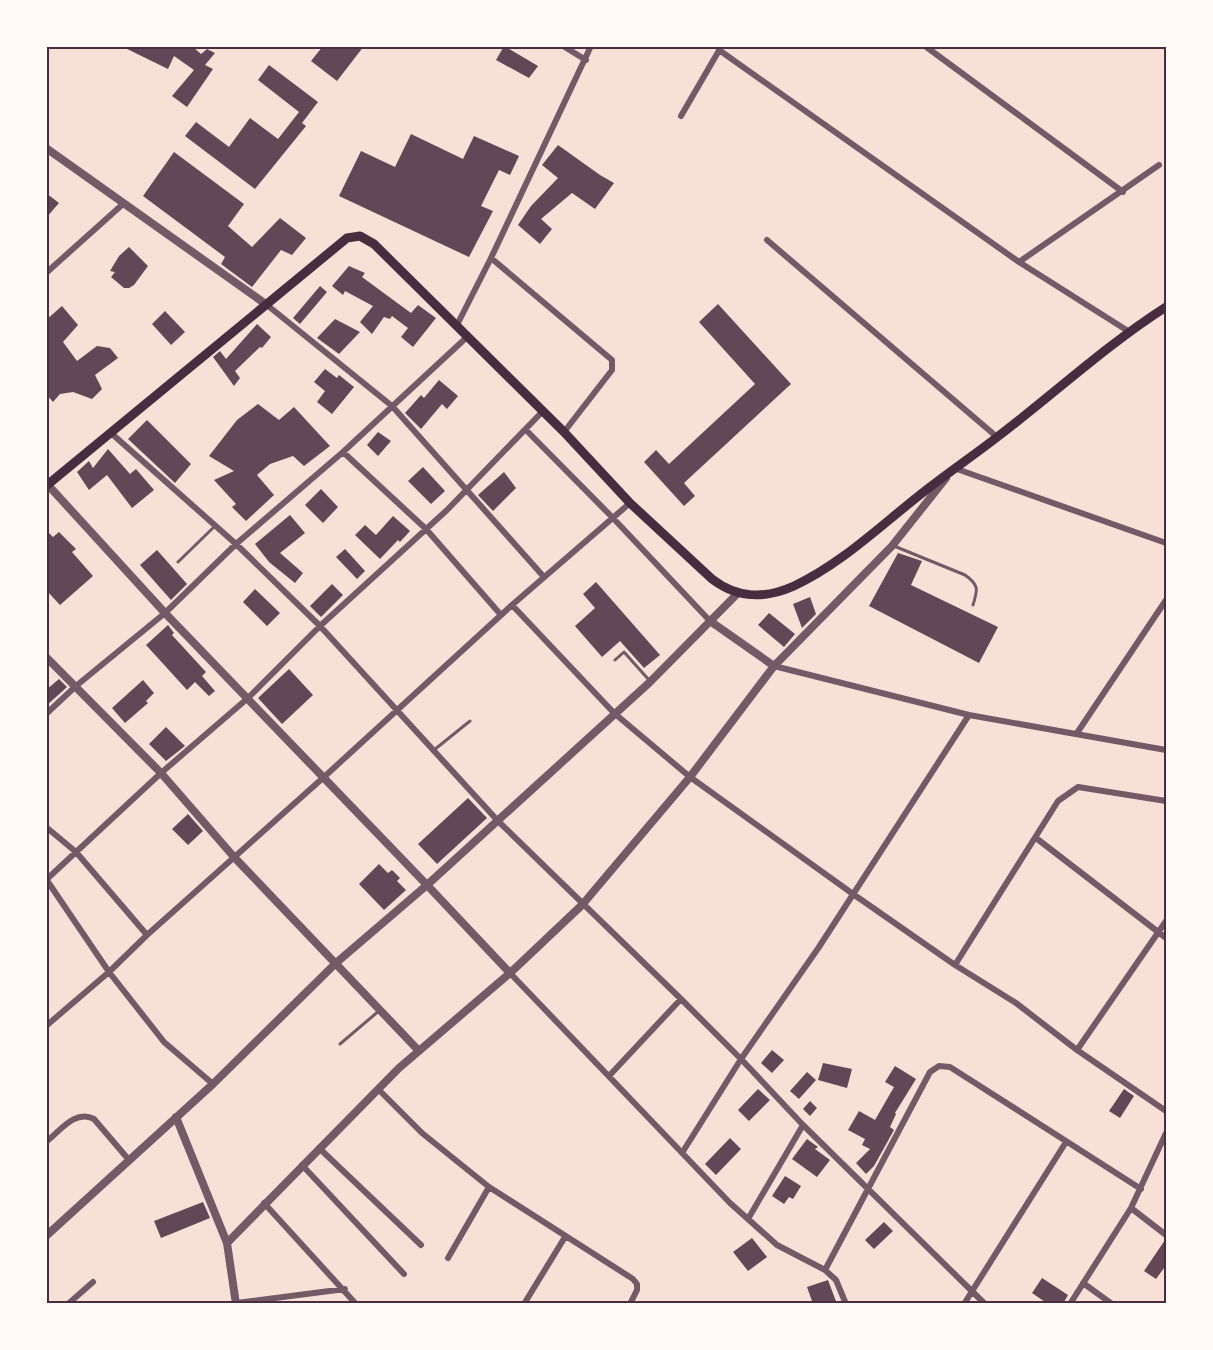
<svg xmlns="http://www.w3.org/2000/svg" width="1213" height="1350" viewBox="0 0 1213 1350" font-family="Merriweather,serif">
  <style>
    .building { fill: #644757 }
    .lines { fill: none; stroke-linecap: round; stroke-linejoin: round }
    .service { stroke: #755966; stroke-width: 3 }
    .minor { stroke: #755966; stroke-width: 6 }
    .tertiary { stroke: #755966; stroke-width: 8 }
    .secondary { stroke: #4a2c40; stroke-width: 9 }
    .neatline { fill: none; stroke: #4a2c40; stroke-width: 2 }
  </style>
  <rect width="100%" height="100%" fill="#f7e1d7"/>
  <path class="building" d="M121,46H192L201,54L207,49L215,53L205,65L213,69L187,107L172,96L194,70L174,56L168,69Z
    M323,46H364L337,81L311,61Z
    M504,46L538,66L529,78L496,60Z
    M269,65L318,102L302,123L306,126L255,189L185,136L196,122L229,147L250,118L278,139L299,112L258,80Z
    M411,134L463,159L474,136L519,156L510,175L499,170L481,206L493,211L469,257L339,196L361,151L395,167Z
    M558,145L600,175L614,183L595,209L572,193L541,219L552,229L540,244L518,225L531,206L558,178L542,165Z
    M174,152L244,204L228,226L252,247L280,218L306,238L292,255L281,250L252,287L221,264L225,257L143,196Z
    M46,193L59,203L46,218Z
    M129,247L148,266L134,285L129,288H124L111,277L115,272L110,271L119,256Z
    M349,266L365,273L362,277L411,313L418,305L436,318L413,347L401,337L408,328L392,316L390,319L384,317L372,334L360,322L373,306L345,291L343,295L332,286Z
    M320,286L327,292L300,324L293,318Z
    M718,304L791,384L684,483L695,496L684,506L644,462L656,450L669,464L755,384L699,322Z
    M62,306L78,325L63,342L77,361L97,346L110,348L118,358L95,375L102,389L92,399L73,392L60,394L53,402L46,394V320Z
    M165,311L185,332L171,345L152,324Z
    M335,319L360,332L339,354L317,338Z
    M257,324L271,337L262,348L260,347L235,371L240,378L234,386L213,357L220,351L226,359Z
    M325,369L337,378L339,375L354,387L332,414L317,402L325,391L314,382Z
    M439,380L458,396L447,409L442,404L421,429L405,413L421,395L424,398Z
    M258,404L279,420L294,407L330,446L304,466L293,456L270,464L257,475L274,495L246,521L232,507L236,504L214,480L234,471L209,456L237,420Z
    M147,420L191,464L175,483L128,439Z
    M378,432L391,441L378,456L367,445Z
    M108,449L130,474L136,469L154,490L132,508L107,475L89,490L77,472L89,461L93,468Z
    M423,467L445,491L431,504L408,481Z
    M504,472L516,488L493,511L478,495Z
    M321,489L338,507L323,523L305,505Z
    M290,515L305,533L280,553L303,573L295,583L269,562L255,544Z
    M393,516L410,531L400,542L398,540L380,559L355,535L365,525L376,535Z
    M46,530L53,537L59,532L76,549L72,552L93,576L60,605L46,590Z
    M345,549L365,571L357,579L336,557Z
    M157,550L187,584L171,600L140,565Z
    M898,553L922,561L911,585L998,627L979,663L869,606Z
    M596,582L660,655L644,668L620,641L602,657L575,626L595,608L583,594Z
    M332,584L343,595L321,617L310,606Z
    M255,589L280,613L267,626L243,602Z
    M810,597L816,614L802,628L793,604Z
    M769,613L795,634L784,647L758,625Z
    M168,625L174,633L172,635L206,672L202,676L215,691L209,696L195,682L187,690L146,645Z
    M289,669L313,695L282,724L258,698Z
    M59,679L67,687L46,706V690Z
    M143,680L154,693L146,701L148,703L125,723L112,708Z
    M166,727L185,746L166,761L149,744Z
    M468,798L487,818L437,864L418,844Z
    M188,814L203,831L188,845L172,829Z
    M379,864L388,873L392,870L400,878L397,881L406,890L384,910L359,884Z
    M772,1050L784,1060L772,1073L761,1063Z
    M823,1063L852,1069L847,1088L818,1080Z
    M895,1066L916,1079L895,1113L896,1114L890,1127L894,1130L874,1166L866,1174L856,1163L870,1149L862,1145L865,1139L848,1130L859,1111L875,1120L894,1087L885,1082Z
    M807,1072L816,1080L799,1099L790,1091Z
    M758,1089L770,1100L749,1121L738,1110Z
    M1124,1089L1134,1096L1120,1118L1109,1111Z
    M810,1101L817,1108L810,1116L803,1109Z
    M730,1138L741,1149L716,1175L705,1164Z
    M807,1139L818,1147L815,1149L830,1160L817,1177L792,1159Z
    M785,1176L801,1186L793,1199L789,1197L784,1204L772,1196Z
    M203,1202L210,1218L161,1238L154,1221Z
    M884,1222L893,1231L874,1249L865,1240Z
    M752,1238L767,1257L748,1271L733,1252Z
    M1165,1240H1167V1264L1156,1279L1144,1271Z
    M1042,1278L1068,1295L1063,1304H1048L1032,1293Z
    M828,1280L837,1304H813L807,1287Z"/>
  <g class="lines">
    <path class="service" d="M894,546L965,575C979,585 978,589 973,605
      M178,562L215,526
      M615,660L624,652L649,680
      M434,750L470,721
      M340,1044L380,1010"/>
    <path class="minor" d="M563,46L586,60
      M925,46L1123,192
      M719,50L1019,262L1128,331
      M681,116L721,47
      M767,240L997,437
      M491,258L612,360V370L564,432
      M1019,262L1159,165
      M46,273L123,204
      M267,305L392,406L544,577
      M457,325L491,258L591,46
      M526,430L613,518L710,621
      M111,433L236,544L320,626L498,821L681,999L741,1059L803,1125L985,1304
      M343,452L426,529L501,615
      M954,468L1166,543
      M512,605L614,713L690,777L853,894L955,965L1016,1003L1077,1050L1166,1111
      M774,666L969,715L1166,750
      M46,714L76,686L165,613L236,544L343,452L467,337
      M1077,733L1166,600
      M46,827L76,852L147,935
      M1036,838L1166,938
      M46,879L109,972L164,1042L213,1084
      M47,879L161,773L248,698L320,626L447,510L543,411
      M955,965L1058,801L1078,787L1166,801
      M510,973L730,1203L777,1245L825,1270L836,1280L846,1304
      M46,1026L109,972L147,935L324,777L512,605L630,503
      M1077,1050L1166,921
      M609,1076L681,999
      M378,1089L422,1133L489,1187L633,1279L637,1284V1290L630,1304
      M46,1142C60,1131 75,1109 94,1119L129,1160
      M319,1148L421,1245
      M682,1153L741,1059L819,947L969,715
      M302,1165L404,1274
      M264,1203L356,1304
      M1131,1208L1166,1235
      M748,1219L803,1125
      M448,1258L489,1187
      M825,1270L930,1072L939,1066L950,1067L1141,1189
      M1083,1283L1112,1304
      M236,1303L345,1289
      M68,1304L93,1282
      M524,1304L565,1237
      M964,1304L1066,1142
      M1070,1304L1131,1208L1166,1133"/>
    <path class="tertiary" d="M46,148L267,305
      M48,485L165,613L427,885L510,973
      M710,621L774,666
      M46,657L161,773L234,857L419,1051
      M176,1117L227,1243L236,1304
      M46,1236L213,1084L336,963L427,885L650,682L737,594
      M227,1243L399,1068L510,973L582,905L690,777L774,666L892,546L946,478"/>
    <path class="secondary" d="M46,486L347,238L360,236L374,244L564,432L630,503L712,579C738,599 765,599 794,586C839,565 877,529 916,498C942,477 970,458 996,438C1054,394 1105,346 1166,307"/>
  </g>
  <rect width="1213" height="1350" fill="none" stroke="#fffaf5" stroke-width="96"/>
  <rect x="48" y="48" width="1117" height="1254" class="neatline"/>
</svg>
